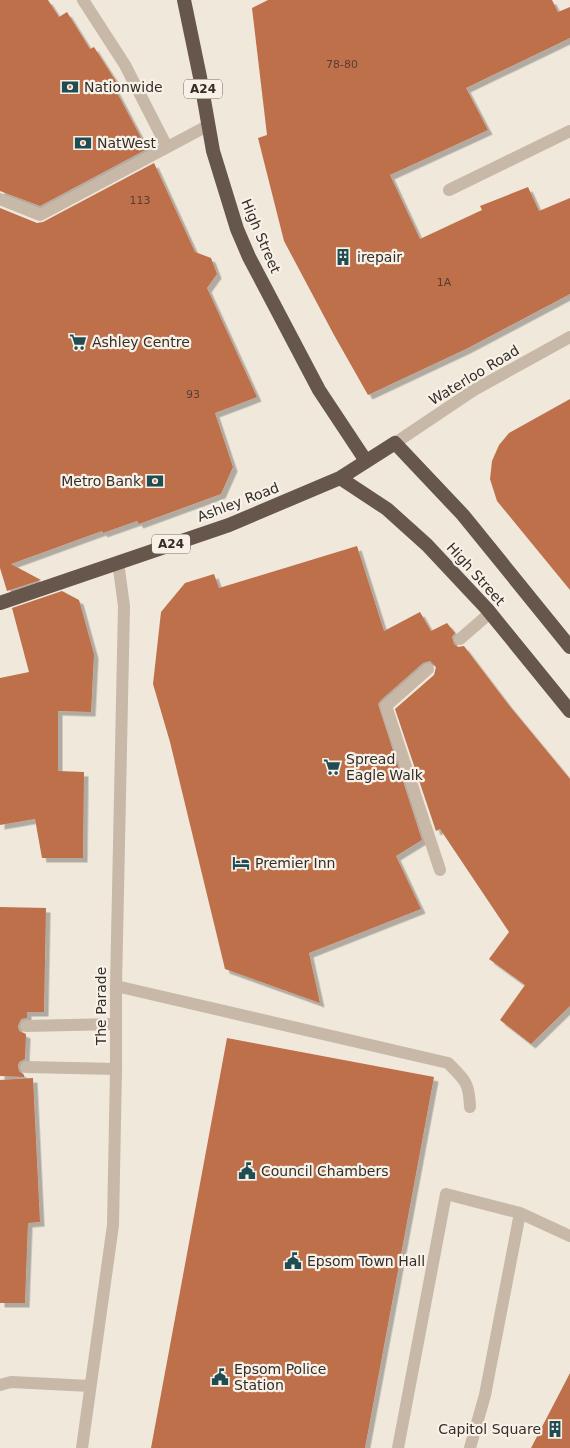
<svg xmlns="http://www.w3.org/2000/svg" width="570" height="1448" viewBox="0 0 570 1448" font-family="'DejaVu Sans',sans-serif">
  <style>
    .building { fill: #be6f4b; filter: url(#shadow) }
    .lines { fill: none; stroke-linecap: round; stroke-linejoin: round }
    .service { stroke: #c7b8a8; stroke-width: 12 }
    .pedestrian { stroke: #c7b8a8; stroke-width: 12 }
    .minor { stroke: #c7b8a8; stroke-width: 12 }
    .tertiary { stroke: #c7b8a8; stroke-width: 12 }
    .trunk { stroke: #66564c; stroke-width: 14 }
    .labels { text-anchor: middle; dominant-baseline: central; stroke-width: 4.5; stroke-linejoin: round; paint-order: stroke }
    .number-label { font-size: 11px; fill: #573e31 }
    .shield { fill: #f8f1e7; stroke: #706861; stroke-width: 1 }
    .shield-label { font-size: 12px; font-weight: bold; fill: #352d28 }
    .poi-label { font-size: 14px; fill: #352d28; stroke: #f8f1e7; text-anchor: start }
    .street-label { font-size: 14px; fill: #352d28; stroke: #f8f1e7 }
  </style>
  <defs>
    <filter id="shadow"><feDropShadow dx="4.5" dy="4.5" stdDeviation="0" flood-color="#0004"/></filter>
  </defs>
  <rect width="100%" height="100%" fill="#f0e8db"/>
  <path class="building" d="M0,0H48L59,17L67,12L90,49L94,47L117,83L113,85L147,149L40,206L0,191Z
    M268,0H552L558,12L570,7V38L466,88L488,130L390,175L420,239L482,210L480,206L528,187L539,211L570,198V294L466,349L368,395L334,335L284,241L258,138L267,135L252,8Z
    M154,163L195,252L211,258L217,274L207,288L257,397L215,413L233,467L221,494L139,524L137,521L103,533L102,531L11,564L41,580L7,591L0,568V208L37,223L43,222Z
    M570,399V590L497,501L490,479L492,461L499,445L509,433Z
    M357,546L384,631L420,612L431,631L447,623L455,633L452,637L454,644L458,647L464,646L508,704L570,779V1006L531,1044L500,1020L525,985L489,959L509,932L440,829L436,831L395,709L434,675L436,667L430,661L423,663L381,700L378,704L422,840L396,856L421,909L309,953L320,1003L225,969L170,742L153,684L161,612L185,583L214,574L219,588Z
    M62,591L79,600L94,654L91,712L58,711V771L84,772L83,858H42L35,819L0,825V678L29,672L12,608Z
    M0,907L46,908L44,1012H27V1018L21,1019L18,1026L19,1031L26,1034L25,1059L19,1062L18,1066L19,1071L24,1075V1077L0,1076Z
    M227,1038L434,1077L365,1448H151Z
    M33,1078L40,1222L28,1223L25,1303H0V1080Z
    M570,1373V1448H531Z"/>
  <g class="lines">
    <path class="service" d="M449,190L570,131
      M0,199L40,215L209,125
      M460,639L490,613
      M428,669L386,706L440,870
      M116,986L448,1063C465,1080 469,1082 470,1107
      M26,1026L115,1024
      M26,1067L116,1069
      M520,1213L570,1236
      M398,1448L446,1194L520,1213L485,1395L470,1448"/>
    <path class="pedestrian" d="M83,0L125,65L167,147"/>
    <path class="minor" d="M0,1385L11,1382L90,1386
      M82,1448L113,1225L116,1069V986L124,606L118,562"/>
    <path class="tertiary" d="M395,443L474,390L570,337"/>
    <path class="trunk" d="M184,0L200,77L213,151L237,229L249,257L319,390L366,461
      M340,478L387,509L427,545L487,609L570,711
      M0,603L229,525L340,478L395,443L463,515L570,647"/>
  </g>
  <defs>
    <g id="bank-bare" transform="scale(1.35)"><path d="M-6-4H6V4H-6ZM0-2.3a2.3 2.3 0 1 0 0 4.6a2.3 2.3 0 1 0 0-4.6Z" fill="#204c53" stroke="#f8f1e7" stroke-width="2.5" paint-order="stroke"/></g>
    <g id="building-bare" transform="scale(1.35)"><path d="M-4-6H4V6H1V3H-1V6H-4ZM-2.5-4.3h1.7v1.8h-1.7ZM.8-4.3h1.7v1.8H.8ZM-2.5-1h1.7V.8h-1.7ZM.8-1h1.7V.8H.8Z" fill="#204c53" stroke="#f8f1e7" stroke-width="2.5" paint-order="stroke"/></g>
    <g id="supermarket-bare" transform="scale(1.35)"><path d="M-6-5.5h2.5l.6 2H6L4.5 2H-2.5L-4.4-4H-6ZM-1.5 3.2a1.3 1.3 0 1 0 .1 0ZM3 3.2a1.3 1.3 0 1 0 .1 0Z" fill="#204c53" stroke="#f8f1e7" stroke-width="2.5" paint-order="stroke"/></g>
    <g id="hotel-bare" transform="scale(1.35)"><path d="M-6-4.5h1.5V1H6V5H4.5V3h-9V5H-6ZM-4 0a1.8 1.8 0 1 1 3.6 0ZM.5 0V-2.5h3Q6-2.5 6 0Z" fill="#204c53" stroke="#f8f1e7" stroke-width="2.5" paint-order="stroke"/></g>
    <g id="civic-bare" transform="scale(1.35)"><path d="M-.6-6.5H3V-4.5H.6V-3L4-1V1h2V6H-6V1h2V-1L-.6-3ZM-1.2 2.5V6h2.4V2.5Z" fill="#204c53" stroke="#f8f1e7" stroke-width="2.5" paint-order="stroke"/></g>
  </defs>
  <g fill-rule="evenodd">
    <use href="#bank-bare" x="70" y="87"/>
    <use href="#bank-bare" x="83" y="143"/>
    <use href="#building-bare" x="343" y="257"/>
    <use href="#supermarket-bare" x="78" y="342"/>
    <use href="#bank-bare" x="155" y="481"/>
    <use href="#supermarket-bare" x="332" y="767"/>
    <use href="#hotel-bare" x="241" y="863"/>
    <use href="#civic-bare" x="247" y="1171"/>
    <use href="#civic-bare" x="293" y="1261"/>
    <use href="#civic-bare" x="220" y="1377"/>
    <use href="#building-bare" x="555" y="1429"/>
  </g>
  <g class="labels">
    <g class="number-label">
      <text x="342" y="64">78-80</text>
      <text x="140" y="200">113</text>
      <text x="444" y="282">1A</text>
      <text x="193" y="394">93</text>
    </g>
    <g class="shield">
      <rect x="184" y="79.5" width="38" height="19" rx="4"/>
      <rect x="152" y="534.5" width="38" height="19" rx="4"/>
    </g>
    <g class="shield-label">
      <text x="203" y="89">A24</text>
      <text x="171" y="544">A24</text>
    </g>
    <g class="poi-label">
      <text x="84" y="87">Nationwide</text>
      <text x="97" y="143">NatWest</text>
      <text x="357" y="257">irepair</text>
      <text x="92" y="342">Ashley Centre</text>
      <text x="141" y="481" text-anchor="end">Metro Bank</text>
      <text x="346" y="759">Spread<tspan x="346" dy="16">Eagle Walk</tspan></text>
      <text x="255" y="863">Premier Inn</text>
      <text x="261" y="1171">Council Chambers</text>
      <text x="307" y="1261">Epsom Town Hall</text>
      <text x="234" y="1369">Epsom Police<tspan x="234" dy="16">Station</tspan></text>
      <text x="541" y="1429" text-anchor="end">Capitol Square</text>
    </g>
    <g class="street-label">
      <text transform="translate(261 236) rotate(67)">High Street</text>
      <text transform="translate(474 375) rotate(-31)">Waterloo Road</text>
      <text transform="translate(238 502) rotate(-21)">Ashley Road</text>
      <text transform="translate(476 574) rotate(48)">High Street</text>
      <text transform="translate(101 1006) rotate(-90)">The Parade</text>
    </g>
  </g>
</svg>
